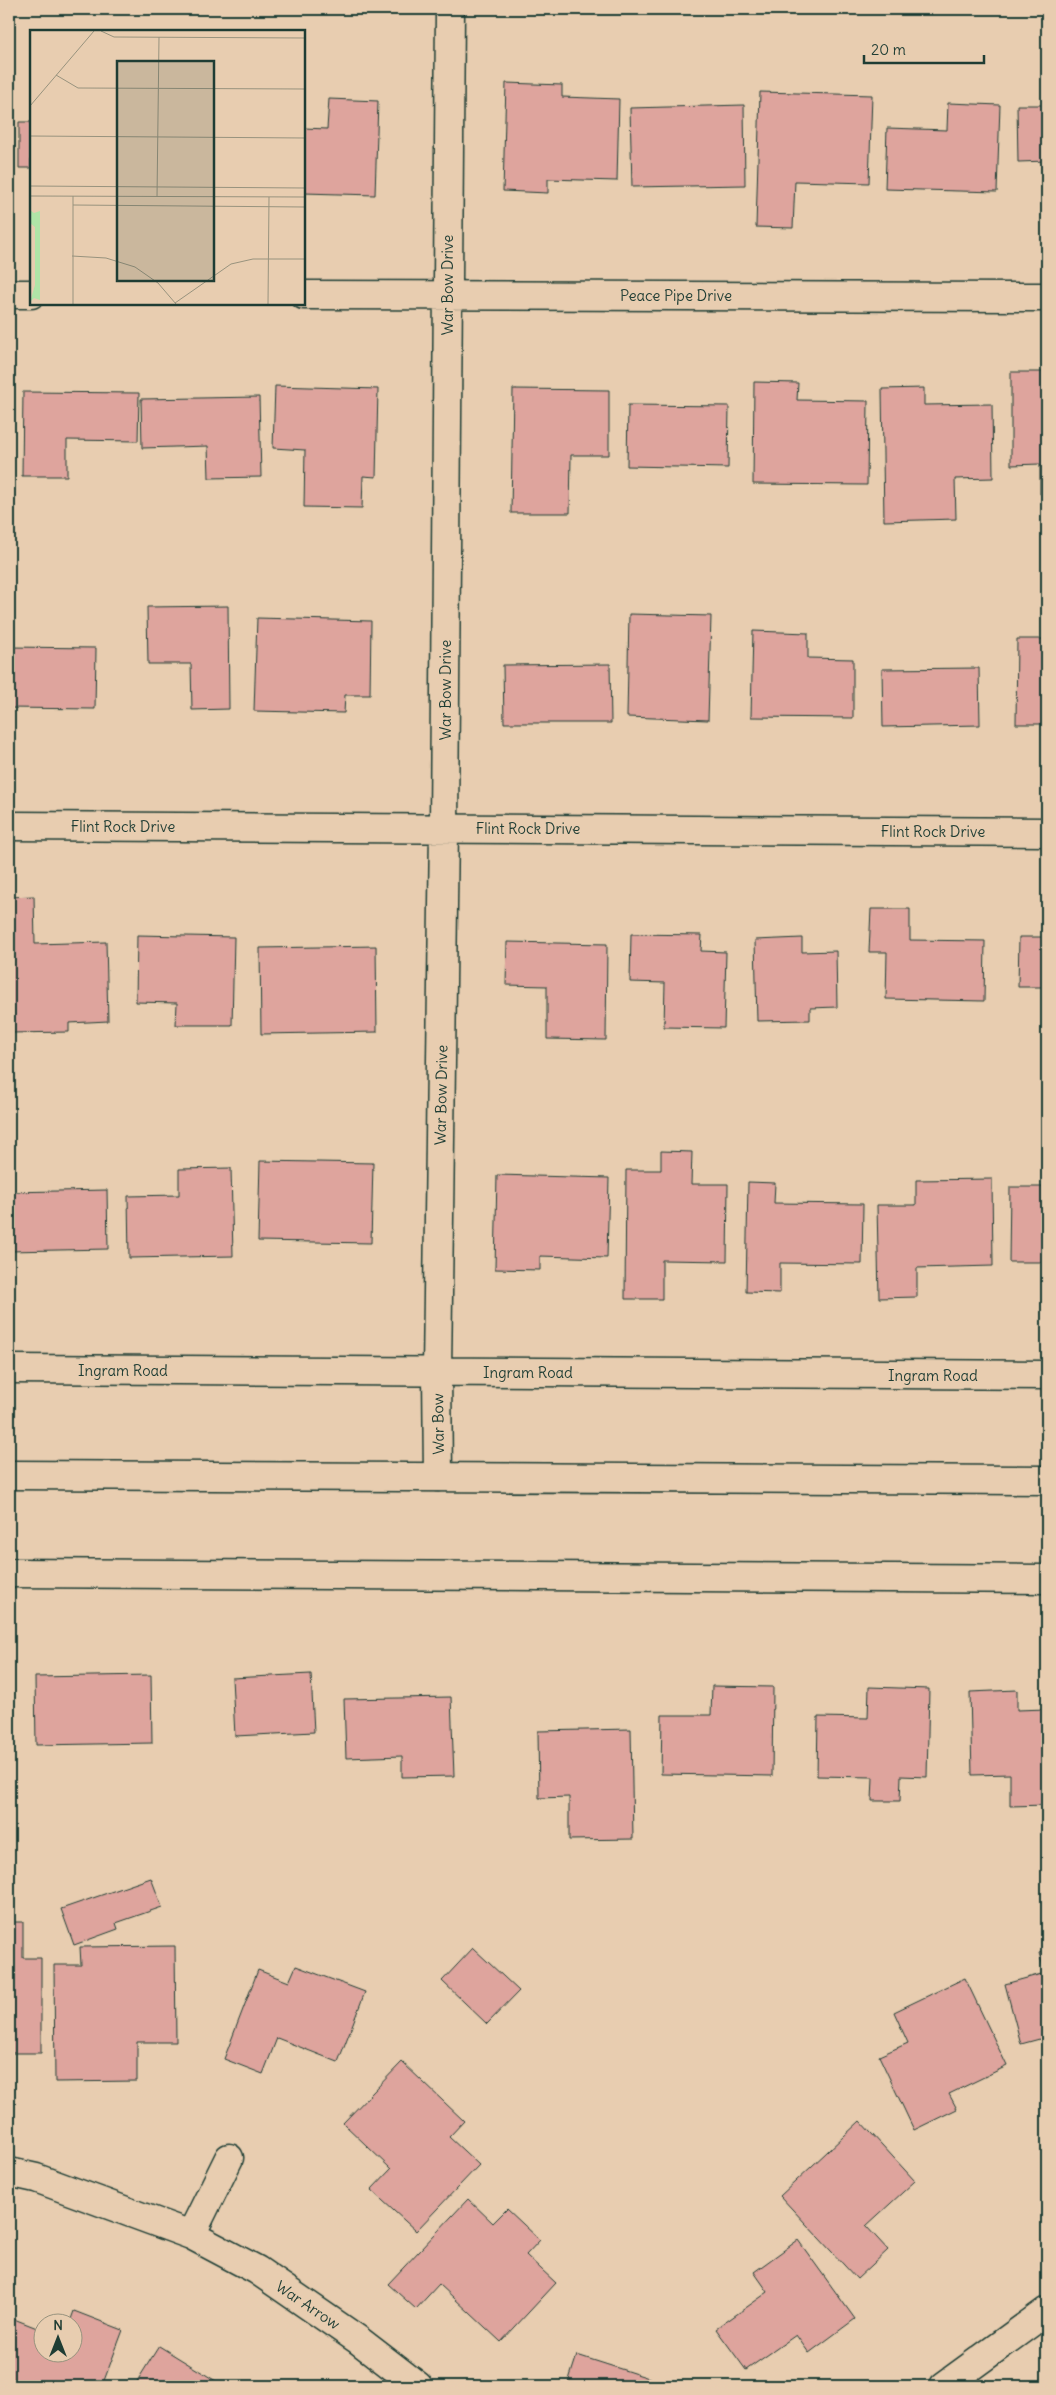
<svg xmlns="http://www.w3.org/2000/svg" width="1056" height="2395" viewBox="0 0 1056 2395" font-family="Delius,sans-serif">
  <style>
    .building { fill: #dea49d; stroke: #1f3d34 }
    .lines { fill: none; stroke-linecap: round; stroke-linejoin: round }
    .street-casing { stroke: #1f3d34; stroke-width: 31 }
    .secondary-casing { stroke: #1f3d34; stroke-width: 31 }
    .street { stroke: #e8cdb0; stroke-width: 28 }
    .secondary { stroke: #e8cdb0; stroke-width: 28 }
    .labels { text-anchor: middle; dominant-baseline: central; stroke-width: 4; stroke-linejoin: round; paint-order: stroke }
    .street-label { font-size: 15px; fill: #1f3d34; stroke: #e8cdb0 }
    .inset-road { fill: none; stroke: #98937e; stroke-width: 1 }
    .view { fill: #1f3d34; fill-opacity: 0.15; stroke: #1f3d34; stroke-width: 2.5 }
    .inset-edge { fill: none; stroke: #1f3d34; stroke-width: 2.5 }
  </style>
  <rect width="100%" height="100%" fill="#e8cdb0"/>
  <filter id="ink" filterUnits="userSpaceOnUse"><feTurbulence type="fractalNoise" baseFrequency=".02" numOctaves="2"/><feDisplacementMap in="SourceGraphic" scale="10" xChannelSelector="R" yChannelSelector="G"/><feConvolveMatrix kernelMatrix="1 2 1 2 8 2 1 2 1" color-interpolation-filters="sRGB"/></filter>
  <g filter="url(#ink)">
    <path class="building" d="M506,83L562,85V97L619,99L617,181L548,179V193L503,191Z
      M760,92L872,95L869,183L795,181L793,228L756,227Z
      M329,99L378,101L375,195L304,193V128L327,129Z
      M948,103L1000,105L997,192L885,189L887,128L947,130Z
      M744,105L745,185L632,187L630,108Z
      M1017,105H1047V161L1018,162Z
      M19,122H31V168H19Z
      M1011,372H1043V407H1047V494H1040V464L1011,465Z
      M754,382L798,383L797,400L868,401L867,485L753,484Z
      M275,386L378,389L376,477L363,476L362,508L304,507L305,450L273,448Z
      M924,388V405L992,404L993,478L955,479L956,519L884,521L882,389Z
      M513,389L609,390V455H571L570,513H511Z
      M23,392L139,393L138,441L67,440V476H22Z
      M259,397L261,477L209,478L208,446L142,448L141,399Z
      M628,405L729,406L728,468L627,466Z
      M228,606L229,709L192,710L191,664H148L147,607Z
      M629,614L711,616L708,720L627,717Z
      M257,618L371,621L370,695H345L344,713L254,711Z
      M753,631L808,633V658L853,659V718L751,717Z
      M1017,639H1047V724H1016Z
      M9,647L96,648L95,709L9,708Z
      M610,664L611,723H504L503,665Z
      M979,668L980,725L883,727L882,669Z
      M34,896L35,944L106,942L108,1021L69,1023V1032L9,1033V897Z
      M871,909H910V940L985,941L984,1001L886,999L887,952H869Z
      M631,934L702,935L701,951L726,952L724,1028L664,1027L665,983L630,982Z
      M137,935L234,937L232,1025H176L177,1003L136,1002Z
      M1019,937H1047V987H1018Z
      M802,938V952L836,951L837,1007L810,1008V1020L757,1021L755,940Z
      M507,942L607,944L606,1040L547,1039V986L506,985Z
      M376,946L377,1032L261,1034L260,948Z
      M661,1151L692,1152L691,1184H728L727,1261L662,1260V1299H625L626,1170H661Z
      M260,1161L373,1163L371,1243L258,1241Z
      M231,1168L233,1256L129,1258L128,1196L179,1195V1169Z
      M497,1175L609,1178L607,1258L540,1256V1270L495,1269Z
      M992,1179L993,1266L917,1268V1297L879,1298L877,1205H916V1180Z
      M748,1182L775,1183L774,1203L863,1204L862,1264L780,1263V1293L746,1292Z
      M1010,1187H1047V1262H1009Z
      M107,1190L108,1249L9,1251V1192Z
      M311,1674L314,1732L235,1736L232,1678Z
      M151,1675L152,1743L36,1745L35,1677Z
      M712,1686L773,1687L772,1776L661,1774L662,1715H711Z
      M869,1687L929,1689L927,1777L901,1776L900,1801H872L873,1777L817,1776L818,1717L868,1718Z
      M1017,1690V1710L1047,1709V1805L1010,1806V1774L972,1775L970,1692Z
      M451,1697L454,1776L402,1777V1756L346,1758L344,1699Z
      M631,1729L633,1839L569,1840V1797L539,1798L538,1731Z
      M151,1878L162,1907L116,1923L118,1929L74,1945L61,1909Z
      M9,1922H23V1958H41V2053H9Z
      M175,1946L176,2042H137V2081L55,2082L54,1965H81L80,1947Z
      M473,1948L519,1991L487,2024L442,1981Z
      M1047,1950V2037L1021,2044L1005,1984L1045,1973L1039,1953Z
      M296,1966L365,1992L338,2062L277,2038L263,2074L224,2059L258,1970L289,1982Z
      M965,1978L1007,2066L949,2094L957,2109L914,2130L879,2056L908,2043L894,2012Z
      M402,2062L464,2121L449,2137L479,2165L416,2231L371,2190L391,2169L343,2123Z
      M860,2121L915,2181L866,2226L888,2250L857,2279L780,2196Z
      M468,2199L493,2223L507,2209L540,2240L526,2255L556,2283L501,2342L439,2284L416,2309L388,2284Z
      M798,2240L855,2319L809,2353L796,2335L746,2370L716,2329L768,2292L754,2272Z
      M74,2311L123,2330L102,2386L9,2385V2317L42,2330V2352H72V2322H70Z
      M159,2346L224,2386H134Z
      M577,2355L674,2386H567Z"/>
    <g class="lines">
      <g class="street-casing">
        <path id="street" d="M9,294H31
          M304,295L1047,297
          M9,826L1047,832
          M9,1369L1047,1375
          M438,1477L437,1372L444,828L450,9
          M9,1573L1047,1579
          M9,2172L36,2178L191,2235L257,2270L357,2339L418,2386
          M191,2235L229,2158
          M944,2386L1047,2311"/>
      </g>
      <g class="secondary-casing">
        <path id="secondary" d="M9,1475L1047,1480"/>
      </g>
      <use href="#street" class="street"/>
      <use href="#secondary" class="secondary"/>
    </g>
  </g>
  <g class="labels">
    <g class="street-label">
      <text transform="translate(447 285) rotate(-90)">War Bow Drive</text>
      <text x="676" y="295">Peace Pipe Drive</text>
      <text transform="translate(445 690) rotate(-90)">War Bow Drive</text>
      <text x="123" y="826">Flint Rock Drive</text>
      <text x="528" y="828">Flint Rock Drive</text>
      <text x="933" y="831">Flint Rock Drive</text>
      <text transform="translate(441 1095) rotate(-89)">War Bow Drive</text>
      <text x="123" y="1370">Ingram Road</text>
      <text x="528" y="1372">Ingram Road</text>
      <text x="933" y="1375">Ingram Road</text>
      <text transform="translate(438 1424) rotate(-91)">War Bow</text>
      <text transform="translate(308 2305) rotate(34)">War Arrow</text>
    </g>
  </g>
  <g transform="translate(30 30)">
    <rect width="275" height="275" fill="#e8cdb0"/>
    <path d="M0,180L4,183L10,181V270L4,268L0,272L5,255V197L0,193Z" fill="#b0e5a7"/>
    <path class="inset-road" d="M71,1L84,7L275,8M26,45L48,58L275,59M0,76L64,1M0,106L275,108M0,156L275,158M0,166L275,167M43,166V274M127,167L129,7M43,175L275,177M42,226L76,228L105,237L128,253L146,274M145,273L201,234L223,229H275M238,274L239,167"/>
    <path class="view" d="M87,31H184V251H87Z"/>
    <rect width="275" height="275" class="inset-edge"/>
  </g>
  <rect width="1056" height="2395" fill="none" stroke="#e8cdb0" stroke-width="30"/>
  <rect x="15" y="15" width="1026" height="2365" fill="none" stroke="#1f3d34" stroke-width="2" filter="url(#ink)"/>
  <g transform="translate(58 2338)"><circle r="24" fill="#e8cdb0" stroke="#98937e"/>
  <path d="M0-4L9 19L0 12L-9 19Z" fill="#1f3d34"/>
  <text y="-8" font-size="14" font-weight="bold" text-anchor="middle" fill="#1f3d34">N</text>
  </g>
  <path d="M864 55v8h120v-8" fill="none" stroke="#1f3d34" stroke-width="2.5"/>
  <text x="871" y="55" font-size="15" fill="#1f3d34" stroke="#e8cdb0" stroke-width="4" paint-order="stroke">20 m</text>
</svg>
